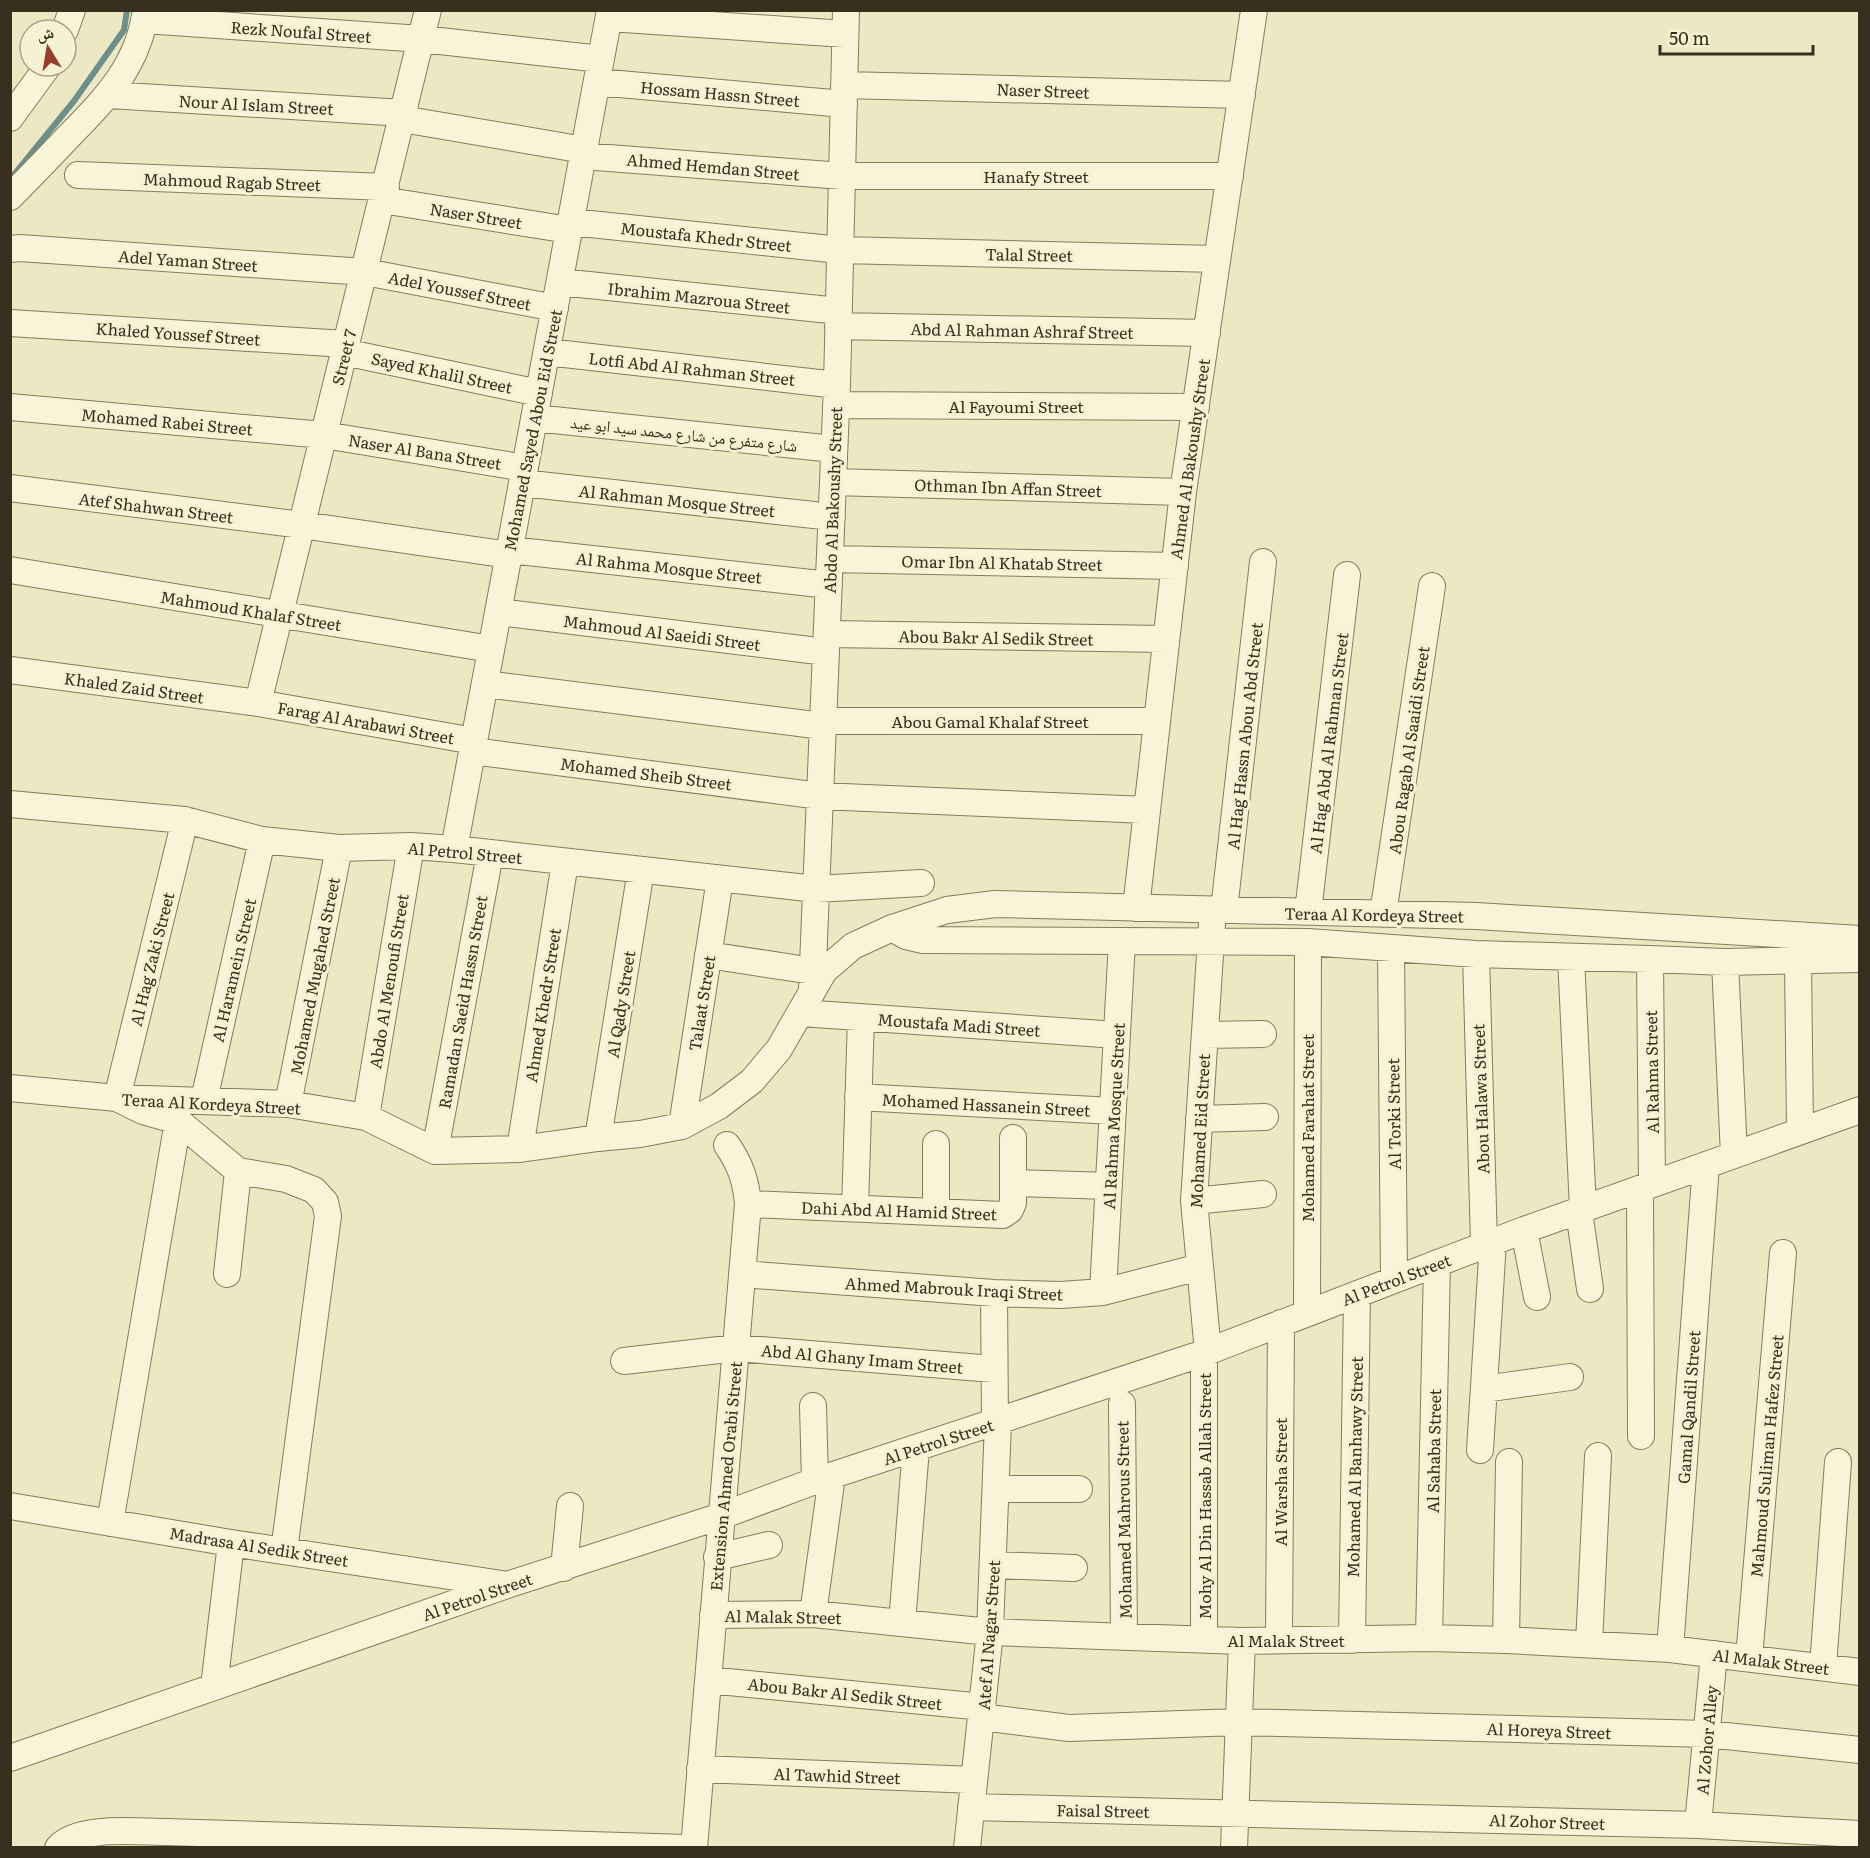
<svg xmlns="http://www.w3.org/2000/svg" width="1870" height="1858" viewBox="0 0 1870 1858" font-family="Literata,'Noto Naskh Arabic',serif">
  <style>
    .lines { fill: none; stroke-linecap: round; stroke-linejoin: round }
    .stream { stroke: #6d8f8c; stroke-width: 6 }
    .minor-casing { stroke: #887a5b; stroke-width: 28 }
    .minor { stroke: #f8f4d7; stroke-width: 26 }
    .labels { text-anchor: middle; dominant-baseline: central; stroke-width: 6; stroke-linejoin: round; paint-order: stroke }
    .street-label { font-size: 16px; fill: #382f1e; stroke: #f5f1d3 }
  </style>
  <rect width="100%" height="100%" fill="#ede8c4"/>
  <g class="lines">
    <path class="stream" d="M13,176L74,101L124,30L127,10"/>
    <g class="minor-casing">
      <path id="minor" d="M609,18L845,34
        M144,20L422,39L601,59
        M65,30L72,10
        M597,82L844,104
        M844,85L1242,95
        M109,95L404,113
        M10,118L48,66
        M402,119L584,150
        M583,156L842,176H1230
        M78,175L386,187
        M10,197C31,176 51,155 71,134C108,96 138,65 146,10
        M382,200L569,230
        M571,222L840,250L1217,259
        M10,249L20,248L365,272L555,308
        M560,282L839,311
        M10,323L346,344
        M838,326L1207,333
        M344,352L539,393
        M547,352L837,385
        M836,405L1196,407
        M10,407L324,435L525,468
        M534,418L834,449
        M833,482L1183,492
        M522,483L832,517
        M10,488L302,525L509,555
        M510,550L829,585
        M830,559L1175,566
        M10,570L491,649
        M498,612L826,652
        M827,634L1166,639
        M10,670L258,703L474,741
        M485,684L823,726
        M258,703L428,10
        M823,721H1157
        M472,751L820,796L1147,810
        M10,804L185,820L262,840L339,848L411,846L454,849L816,889L921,883
        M185,820L117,1098L143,1111L178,1121L238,1171L286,1179L314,1190L325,1202L328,1216L284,1551
        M454,849L610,10
        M1136,908L1183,492L1254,10
        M1224,910L1263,562
        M1308,912L1347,575
        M1383,914L1432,586
        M892,928L906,936L923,940L1308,942L1476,954L1650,959L1725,962L1860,959
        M1391,948L1394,1280
        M1476,954L1484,1245
        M708,955L813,971
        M1571,957L1583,1209
        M1650,959L1652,1184
        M1798,961L1800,1130
        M1725,962L1734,1155
        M812,989L837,385L846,10
        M801,1013L1117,1035
        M1205,1035L1263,1034
        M10,1088L117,1098L288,1104L366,1117L435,1151L520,1149L598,1138L640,1134L682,1126L719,1106L752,1081L779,1049L824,971L853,946L892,928L947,910L995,904L1476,916L1860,939
        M858,1097L1113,1111
        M204,1100L262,840
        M288,1104L339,848
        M366,1117L411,846
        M1199,1119L1265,1117
        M682,1126L720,879
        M598,1138L641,870
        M936,1144V1212
        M520,1149L565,862
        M435,1151L490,854
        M1013,1183L1109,1186
        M1640,1189L1641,1436
        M1194,1201L1263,1194
        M748,1204L1003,1215L1010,1210L1013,1203V1138
        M855,1208L861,1017
        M1579,1211L1590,1289
        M1524,1230L1537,1297
        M227,1274L238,1171
        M742,1274L994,1293L1061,1295L1103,1292L1200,1267
        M1103,1292L1122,941
        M994,1293L995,1423
        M1307,1313L1308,942
        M1208,1352L1194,1201L1212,924
        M1204,1353V1639
        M624,1361L736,1348L993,1369
        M1484,1389L1570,1377
        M1122,1404L1124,1636
        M813,1406L815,1481
        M1480,1450L1493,1242
        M996,1489H1079
        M10,1506L231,1543L502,1584
        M110,1523L178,1121
        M717,1557L769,1545
        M993,1565L1074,1568
        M564,1568L570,1506
        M813,1614L832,1476
        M713,1615L813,1614L990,1632L1242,1641L1429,1638L1506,1640L1670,1649L1860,1672
        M902,1623L916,1448
        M1429,1638L1437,1263
        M1279,1640L1281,1323
        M1352,1640L1357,1294
        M1506,1640L1509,1462
        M1589,1644L1598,1456
        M1670,1649L1706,1165
        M1749,1658L1783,1253
        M1823,1667L1838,1462
        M708,1680L983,1707
        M214,1687L231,1543
        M982,1717L1069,1728L1238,1722L1707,1734L1860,1750
        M10,1758L507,1585L721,1516L815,1481L1204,1353L1524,1230L1860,1110
        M700,1769L974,1780
        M971,1807L1698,1825L1860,1834
        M1698,1825L1714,1654
        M58,1848C78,1825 138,1832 166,1832L688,1848
        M694,1848L748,1204C746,1180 740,1164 727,1145
        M967,1848L990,1632L998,1422
        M1234,1848L1242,1641"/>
    </g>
    <use href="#minor" class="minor"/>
  </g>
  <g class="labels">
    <g class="street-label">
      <text transform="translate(301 31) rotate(4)">Rezk Noufal Street</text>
      <text transform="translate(1043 90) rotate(2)">Naser Street</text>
      <text transform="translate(720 93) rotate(5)">Hossam Hassn Street</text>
      <text transform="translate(256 104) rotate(3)">Nour Al Islam Street</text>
      <text transform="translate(713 166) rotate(5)">Ahmed Hemdan Street</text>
      <text x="1036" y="176">Hanafy Street</text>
      <text transform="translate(232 181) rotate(2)">Mahmoud Ragab Street</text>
      <text transform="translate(476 215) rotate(9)">Naser Street</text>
      <text transform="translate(706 236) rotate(6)">Moustafa Khedr Street</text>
      <text transform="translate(1029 254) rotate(1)">Talal Street</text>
      <text transform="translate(188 260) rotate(4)">Adel Yaman Street</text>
      <text transform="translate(460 290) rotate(11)">Adel Youssef Street</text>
      <text transform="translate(699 297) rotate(6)">Ibrahim Mazroua Street</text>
      <text transform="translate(1022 330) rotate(1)">Abd Al Rahman Ashraf Street</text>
      <text transform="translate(178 333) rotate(4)">Khaled Youssef Street</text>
      <text transform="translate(343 357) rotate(-76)">Street 7</text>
      <text transform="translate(692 368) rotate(6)">Lotfi Abd Al Rahman Street</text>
      <text transform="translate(442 372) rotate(12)">Sayed Khalil Street</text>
      <text x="1016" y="406">Al Fayoumi Street</text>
      <text transform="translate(167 421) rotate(5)">Mohamed Rabei Street</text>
      <text transform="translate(532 430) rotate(-79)">Mohamed Sayed Abou Eid Street</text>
      <text transform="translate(684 433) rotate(6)">شارع متفرع من شارع محمد سيد ابو عيد</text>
      <text transform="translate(425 451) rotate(9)">Naser Al Bana Street</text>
      <text transform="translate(1189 459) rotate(-82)">Ahmed Al Bakoushy Street</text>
      <text transform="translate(1008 487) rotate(2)">Othman Ibn Affan Street</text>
      <text transform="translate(677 500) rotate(6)">Al Rahman Mosque Street</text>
      <text transform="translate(832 500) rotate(-88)">Abdo Al Bakoushy Street</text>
      <text transform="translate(156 507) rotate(7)">Atef Shahwan Street</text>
      <text transform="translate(1002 562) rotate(1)">Omar Ibn Al Khatab Street</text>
      <text transform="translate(669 567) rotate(6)">Al Rahma Mosque Street</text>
      <text transform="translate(251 610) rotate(9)">Mahmoud Khalaf Street</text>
      <text transform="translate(662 632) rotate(7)">Mahmoud Al Saeidi Street</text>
      <text transform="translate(996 637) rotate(1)">Abou Bakr Al Sedik Street</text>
      <text transform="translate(134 687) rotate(8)">Khaled Zaid Street</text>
      <text x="990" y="721">Abou Gamal Khalaf Street</text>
      <text transform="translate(366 722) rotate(10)">Farag Al Arabawi Street</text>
      <text transform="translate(1244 736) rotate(-84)">Al Hag Hassn Abou Abd Street</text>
      <text transform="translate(1328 743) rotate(-83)">Al Hag Abd Al Rahman Street</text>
      <text transform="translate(1408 750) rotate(-82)">Abou Ragab Al Saaidi Street</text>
      <text transform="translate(646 773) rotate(7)">Mohamed Sheib Street</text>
      <text transform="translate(465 852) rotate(5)">Al Petrol Street</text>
      <text transform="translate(1374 914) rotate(1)">Teraa Al Kordeya Street</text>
      <text transform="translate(151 959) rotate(-76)">Al Hag Zaki Street</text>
      <text transform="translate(233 970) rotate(-77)">Al Haramein Street</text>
      <text transform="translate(314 976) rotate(-79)">Mohamed Mugahed Street</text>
      <text transform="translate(388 981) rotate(-81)">Abdo Al Menoufi Street</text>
      <text transform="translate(462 1002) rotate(-80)">Ramadan Saeid Hassn Street</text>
      <text transform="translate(701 1003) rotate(-81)">Talaat Street</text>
      <text transform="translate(620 1004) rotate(-81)">Al Qady Street</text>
      <text transform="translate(542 1005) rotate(-81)">Ahmed Khedr Street</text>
      <text transform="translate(959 1024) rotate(4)">Moustafa Madi Street</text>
      <text transform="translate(1651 1072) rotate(-91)">Al Rahma Street</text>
      <text transform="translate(1480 1099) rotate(-92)">Abou Halawa Street</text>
      <text transform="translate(211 1103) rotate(3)">Teraa Al Kordeya Street</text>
      <text transform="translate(986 1104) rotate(3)">Mohamed Hassanein Street</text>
      <text transform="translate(1393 1114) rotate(-91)">Al Torki Street</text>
      <text transform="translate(1113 1116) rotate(-87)">Al Rahma Mosque Street</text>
      <text transform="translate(1307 1128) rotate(-90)">Mohamed Farahat Street</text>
      <text transform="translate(1199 1131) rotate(-87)">Mohamed Eid Street</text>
      <text transform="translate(899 1210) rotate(2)">Dahi Abd Al Hamid Street</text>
      <text transform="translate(1396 1279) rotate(-21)">Al Petrol Street</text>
      <text transform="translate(954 1288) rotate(3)">Ahmed Mabrouk Iraqi Street</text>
      <text transform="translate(862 1358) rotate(5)">Abd Al Ghany Imam Street</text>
      <text transform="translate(1688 1407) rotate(-86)">Gamal Qandil Street</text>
      <text transform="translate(938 1441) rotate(-18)">Al Petrol Street</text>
      <text transform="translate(1433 1451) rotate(-89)">Al Sahaba Street</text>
      <text transform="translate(1766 1456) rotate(-85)">Mahmoud Suliman Hafez Street</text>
      <text transform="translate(1354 1467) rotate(-89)">Mohamed Al Banhawy Street</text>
      <text transform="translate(725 1476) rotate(-85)">Extension Ahmed Orabi Street</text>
      <text transform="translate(1280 1482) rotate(-90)">Al Warsha Street</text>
      <text transform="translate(1204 1496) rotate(-90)">Mohy Al Din Hassab Allah Street</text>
      <text transform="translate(1123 1520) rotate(-91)">Mohamed Mahrous Street</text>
      <text transform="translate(259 1546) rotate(9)">Madrasa Al Sedik Street</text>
      <text transform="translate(477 1596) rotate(-19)">Al Petrol Street</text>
      <text transform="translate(783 1616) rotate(1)">Al Malak Street</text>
      <text transform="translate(988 1635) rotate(-86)">Atef Al Nagar Street</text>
      <text x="1286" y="1640">Al Malak Street</text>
      <text transform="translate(1771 1661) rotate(7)">Al Malak Street</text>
      <text transform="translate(845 1693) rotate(6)">Abou Bakr Al Sedik Street</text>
      <text transform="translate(1549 1730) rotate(2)">Al Horeya Street</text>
      <text transform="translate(1706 1740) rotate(-85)">Al Zohor Alley</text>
      <text transform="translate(837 1775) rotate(2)">Al Tawhid Street</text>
      <text transform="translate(1103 1810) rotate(1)">Faisal Street</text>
      <text transform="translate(1547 1821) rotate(2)">Al Zohor Street</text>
    </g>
  </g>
  <rect width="1870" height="1858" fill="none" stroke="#382f1e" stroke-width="24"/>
  <g transform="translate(48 48) rotate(349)"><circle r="28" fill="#f5f1d3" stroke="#a9a38b" stroke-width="1.5"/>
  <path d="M0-4.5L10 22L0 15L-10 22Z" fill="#963d2c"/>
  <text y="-9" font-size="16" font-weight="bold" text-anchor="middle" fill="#382f1e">ش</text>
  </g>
  <path d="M1660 45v9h153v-9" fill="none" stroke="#382f1e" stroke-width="3"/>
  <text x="1669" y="45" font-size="18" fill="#382f1e" stroke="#f5f1d3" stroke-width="4.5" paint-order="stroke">50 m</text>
</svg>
